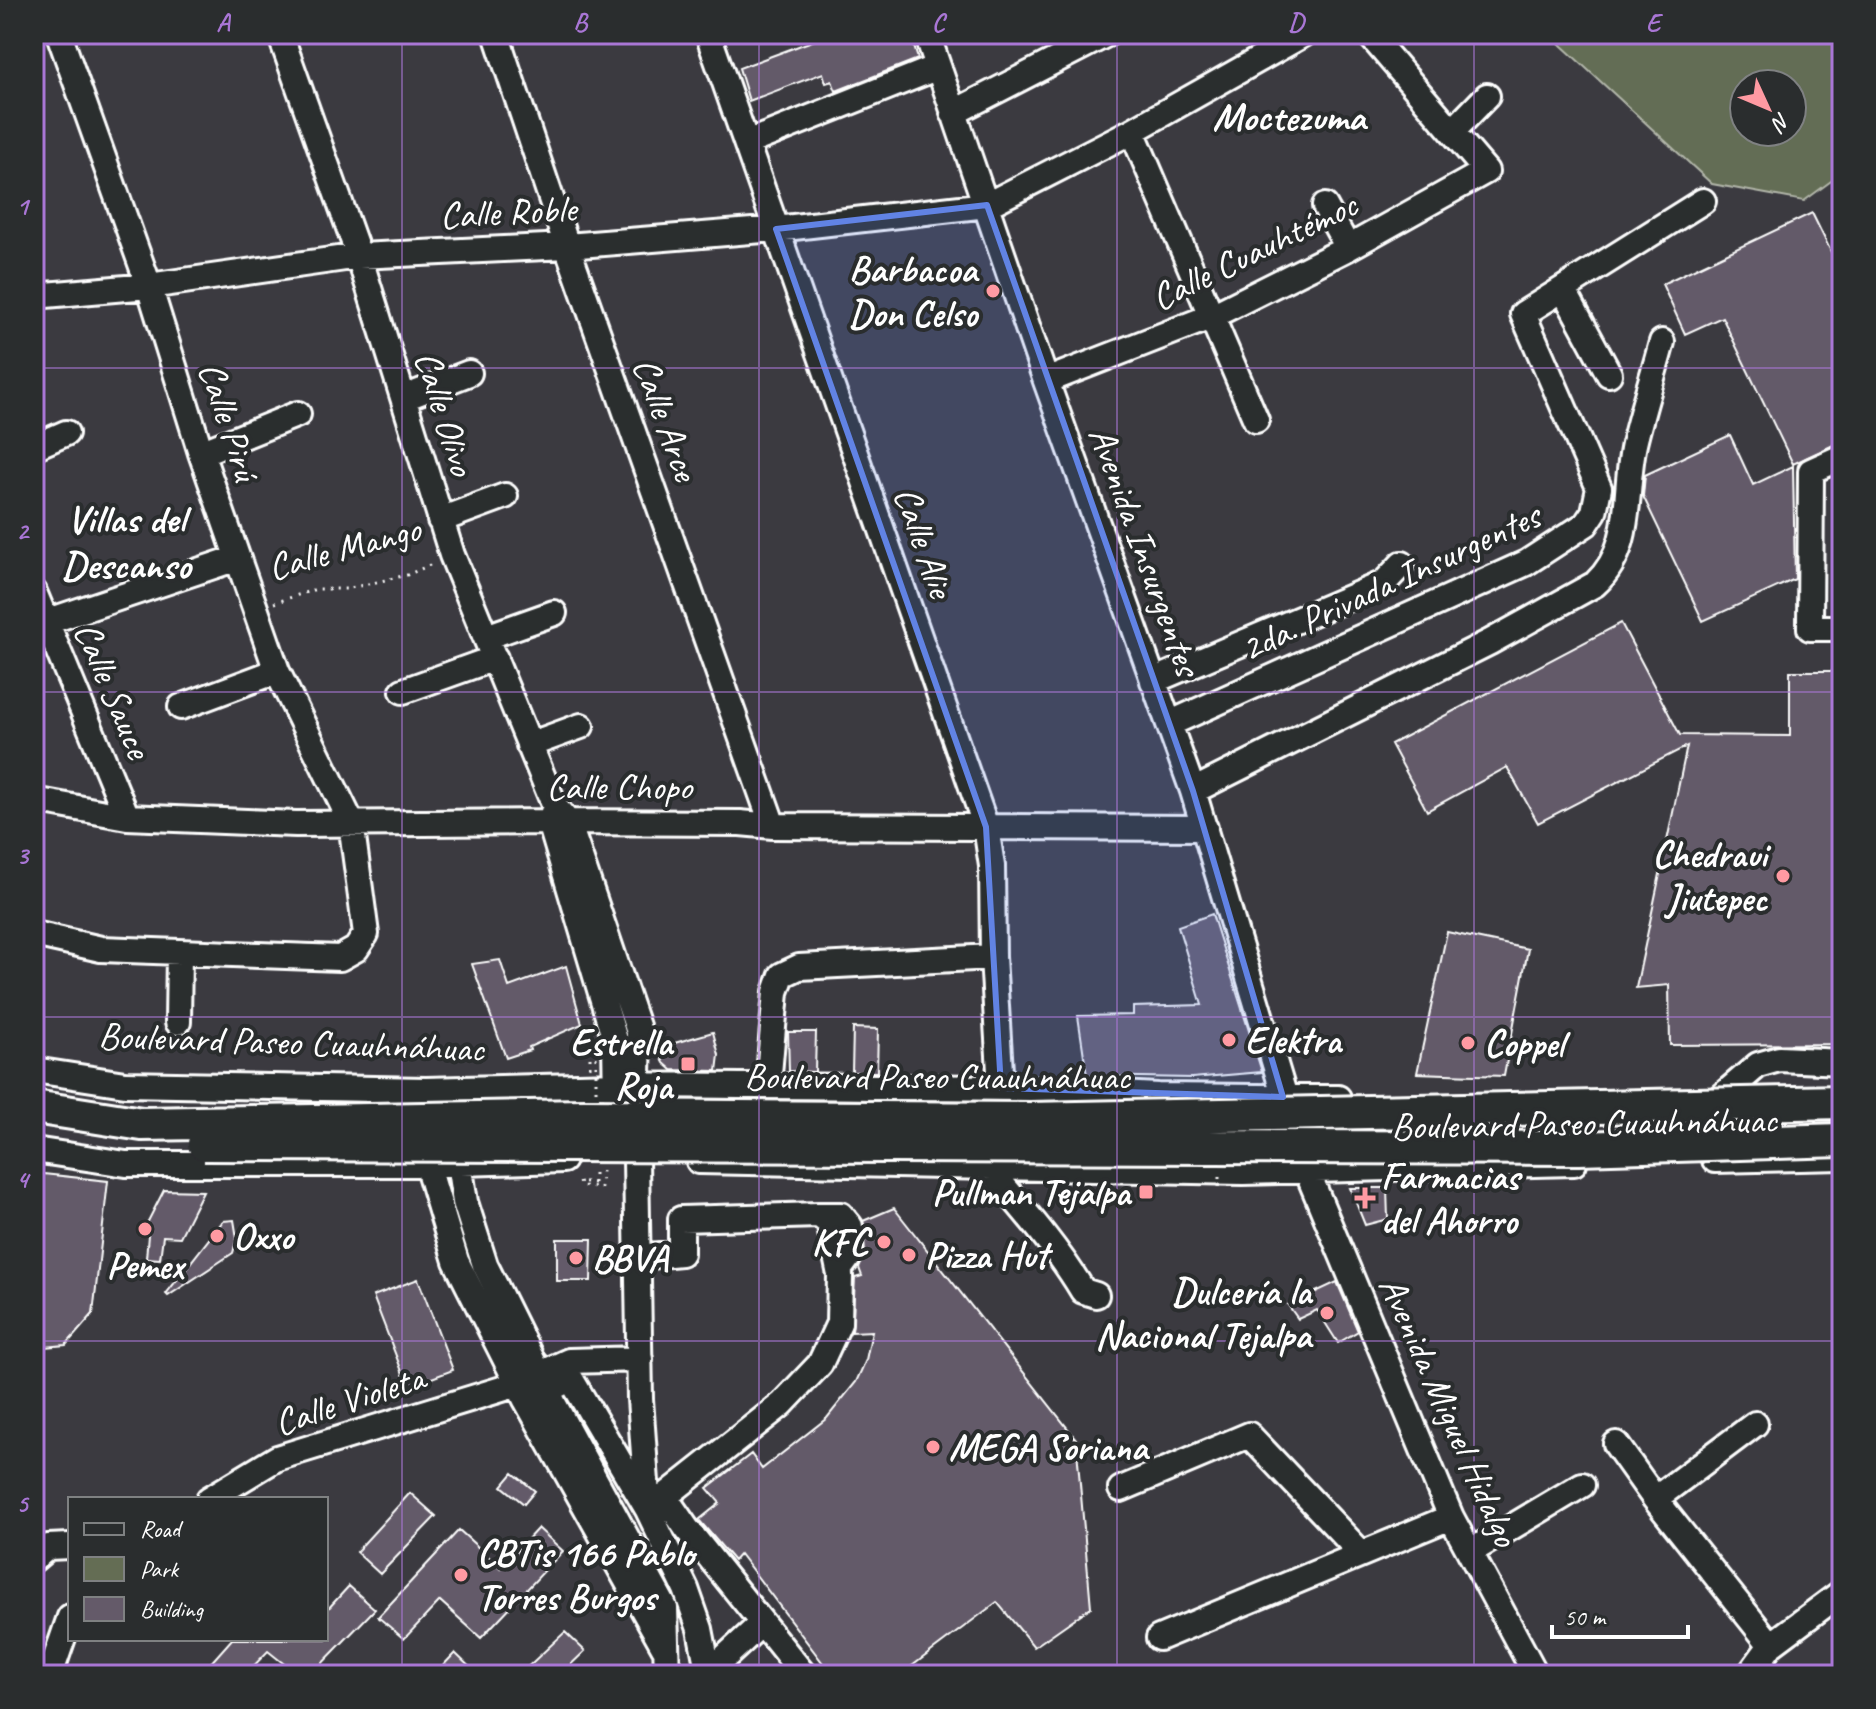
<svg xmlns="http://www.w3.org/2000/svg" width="1876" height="1709" viewBox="0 0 1876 1709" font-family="Caveat,sans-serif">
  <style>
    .green { fill: #646d54; stroke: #b2b6aa; stroke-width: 2; fill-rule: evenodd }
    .building { fill: #645a69; stroke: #fff; stroke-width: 2 }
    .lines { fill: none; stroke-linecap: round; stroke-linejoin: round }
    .minor-casing { stroke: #fff; stroke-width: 30 }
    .path { stroke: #fff; stroke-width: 3; stroke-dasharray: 2 6; stroke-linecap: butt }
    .minor { stroke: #2a2d2e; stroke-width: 24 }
    .major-bridge-casing { stroke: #fff; stroke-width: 38; stroke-linecap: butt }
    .path-bridge { stroke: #fff; stroke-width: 3; stroke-dasharray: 2 6; stroke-linecap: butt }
    .major-bridge { stroke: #2a2d2e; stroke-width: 32 }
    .marked { fill: #6183e4; fill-opacity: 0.2; stroke: #6183e4; stroke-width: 6; stroke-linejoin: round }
    .grid { fill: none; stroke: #a976d5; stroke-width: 2; stroke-opacity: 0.55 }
    .poi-dot { fill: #ff9aa2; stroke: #2a2d2e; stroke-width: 3 }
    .labels { text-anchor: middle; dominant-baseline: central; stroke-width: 8; stroke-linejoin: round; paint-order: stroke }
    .street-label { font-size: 38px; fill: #fff; stroke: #2a2d2e }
    .poi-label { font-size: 38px; font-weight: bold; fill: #fff; stroke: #2a2d2e; text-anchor: start }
    .neighbourhood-label { font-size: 40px; font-weight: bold; fill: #fff; stroke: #2a2d2e }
    .neatline { fill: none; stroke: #a976d5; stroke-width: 3 }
    .grid-label { font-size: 26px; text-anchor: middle; font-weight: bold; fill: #a976d5 }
  </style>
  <rect width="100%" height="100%" fill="#3b3a40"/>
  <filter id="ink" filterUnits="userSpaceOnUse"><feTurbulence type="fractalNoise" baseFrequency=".0125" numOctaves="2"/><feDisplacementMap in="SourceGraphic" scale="16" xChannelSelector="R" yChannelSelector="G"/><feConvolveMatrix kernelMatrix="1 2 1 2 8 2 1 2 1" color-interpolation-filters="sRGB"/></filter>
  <g filter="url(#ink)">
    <path class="green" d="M1549,34H1842V173L1804,201L1712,184ZM1744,84H1792V132H1744Z"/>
    <path class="building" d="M831,34H910L918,59L836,91L832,81L826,83L823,73L749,101L739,68Z
      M1812,213L1836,262L1842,259V441L1793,464L1722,317L1685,334L1662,284Z
      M1730,435L1753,485L1793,466L1795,579L1703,621L1643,496L1645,475Z
      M1621,623L1680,735L1790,736V671H1842V1044L1670,1045L1669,985L1636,988L1687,746L1538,823L1507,767L1427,811L1391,744Z
      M1212,914L1262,1072L1192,1078L1087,1076L1078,1016L1133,1015V1007L1202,1005L1178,926Z
      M1447,932L1528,949L1504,1076L1417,1073Z
      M500,960L509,987L566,966L582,1024L529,1047L530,1050L506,1058L472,964Z
      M853,1028L878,1029L877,1072H852Z
      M713,1032L719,1055L717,1071L672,1070L664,1063L657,1048Z
      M788,1032H816L815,1072L789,1071Z
      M34,1173L108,1181L93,1314L66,1345L34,1348Z
      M1350,1188H1387L1388,1219L1365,1225Z
      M164,1190L203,1191L180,1237L163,1236L160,1259L146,1258L148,1235H141Z
      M894,1208L1076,1439L1091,1607L1034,1647L997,1602L900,1675H832L740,1554L734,1561L699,1520L720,1503L707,1488L751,1454L762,1469L827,1418L856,1382L866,1360L872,1331L852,1332L855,1278L862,1276L859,1268L865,1255L863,1221Z
      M234,1220L237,1238L233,1253L168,1296L166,1294L223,1221Z
      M557,1239H592L591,1281H557Z
      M418,1279L453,1370L408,1387L373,1296Z
      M1337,1282L1358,1331L1338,1343L1317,1310L1298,1319L1288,1305Z
      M513,1473L535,1491L524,1504L502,1486Z
      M410,1493L436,1516L380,1574L356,1552Z
      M538,1528L563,1551L481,1638L440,1601L404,1639L378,1617L459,1530L501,1568Z
      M349,1586L375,1609L311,1675H298L268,1651L245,1675H200L232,1639H326V1611Z
      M565,1632L585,1651L560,1675H519Z
      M455,1653L478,1675H434Z"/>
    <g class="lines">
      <g class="minor-casing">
        <path id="minor" d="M280,34L359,256L452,555L555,807L568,822L639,1032L636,1159L640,1399L648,1510L686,1589L700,1629L709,1675
          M496,34L567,246L773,826
          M708,34L986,827L992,866L993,957L1001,1088
          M927,34L1046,381L1193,791L1307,1171L1451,1517L1536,1675
          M953,113L1107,34
          M1132,131L1256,420
          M1453,131L1487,96
          M747,143L938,67
          M1325,206L1348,248
          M1563,289L1609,374
          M34,296L149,286L359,256L567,246L776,229L987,205L1132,131L1304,34
          M1046,381L1210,317L1348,248L1486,171L1369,34
          M404,398L469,373
          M34,447L66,433
          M201,453L298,414
          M1842,457L1811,471L1810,628H1842
          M440,520L505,496
          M34,592L127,817
          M46,622L237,558
          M486,637L554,613
          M1153,681L1384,583L1402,564
          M403,691L495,658
          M181,707L277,671
          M1169,724L1526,563L1586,524L1594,512L1599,488L1523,314L1703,201
          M529,745L581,726
          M1193,791L1490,642L1595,584C1635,547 1623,493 1634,444C1642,410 1653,376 1662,342
          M34,800L127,817L296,824L550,822L740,823L773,826L1205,828
          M554,809L550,822L615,1040L616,1102
          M34,934L101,949L340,958L356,949L366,934L351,822L277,671L201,453L149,286L59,34
          M178,1022L179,953
          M34,1070L125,1084L426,1090L617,1085L1001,1088L1158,1096L1338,1098
          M768,1086L776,992L782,975L799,967L993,957
          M1716,1101L1758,1065L1779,1059L1842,1062
          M427,1149V1164L456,1261L526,1400L664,1647
          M34,1150L126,1164H427L563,1160
          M457,1150L465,1202L485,1265L556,1408L665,1608L667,1675
          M1715,1160L1842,1157
          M699,1161L1243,1172L1574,1163
          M988,1168C1022,1208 1056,1246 1083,1291L1096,1295
          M819,1215H841L850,1226V1255L839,1270
          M526,1400L571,1379L648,1510L782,1404L820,1364L839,1323L840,1275L829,1223L819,1215L681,1219V1253L638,1257
          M1616,1444L1655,1499L1771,1645
          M1121,1489L1249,1435L1361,1553
          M665,1497L687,1529L804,1675
          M209,1499L277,1458L518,1384L569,1361L640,1359
          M1655,1499L1755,1424
          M1470,1552L1582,1485
          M34,1559L48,1547L70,1546
          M1159,1638L1451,1517
          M709,1672L762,1623
          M50,1675L70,1617
          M1749,1675L1771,1645L1842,1592"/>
      </g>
      <path class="path" d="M274,603L316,589H346L407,575L432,564
        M590,1067V1040H595
        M594,1183L579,1181L580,1186L601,1187L602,1171"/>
      <use href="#minor" class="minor"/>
      <g class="major-bridge-casing">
        <path id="major-bridge" d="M34,1107L142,1124L584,1116L1030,1119L1842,1102
          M204,1144L1579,1148L1842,1140"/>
      </g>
      <path class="path-bridge" d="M596,1091V1055
        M594,1183V1170
        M1219,1187V1171"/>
      <use href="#major-bridge" class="major-bridge"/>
    </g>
  </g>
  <path class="marked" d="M987,205L1193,791L1283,1097L1001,1088L986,827L776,229Z"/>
  <path class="grid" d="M402,34V1675M759,34V1675M1117,34V1675M1474,34V1675M34,368H1842M34,692H1842M34,1017H1842M34,1341H1842"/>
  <g class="poi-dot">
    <circle cx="993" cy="291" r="8"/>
    <circle cx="1783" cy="876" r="8"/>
    <circle cx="1229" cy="1040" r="8"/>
    <circle cx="1468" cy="1043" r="8"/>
    <rect x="680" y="1056" width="16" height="16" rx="4"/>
    <rect x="1138" y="1184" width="16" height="16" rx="4"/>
    <path d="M1361 1186h8v8h8v8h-8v8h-8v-8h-8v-8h8z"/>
    <circle cx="145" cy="1229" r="8"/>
    <circle cx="217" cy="1236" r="8"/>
    <circle cx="884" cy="1242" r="8"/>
    <circle cx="909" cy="1255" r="8"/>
    <circle cx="576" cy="1258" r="8"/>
    <circle cx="1327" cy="1313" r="8"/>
    <circle cx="933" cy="1447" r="8"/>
    <circle cx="461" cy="1575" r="8"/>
  </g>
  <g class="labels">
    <g class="street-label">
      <text transform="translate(508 212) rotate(-3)">Calle Roble</text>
      <text transform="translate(1254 251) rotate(-26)">Calle Cuauhtémoc</text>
      <text transform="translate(445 413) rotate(73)">Calle Olivo</text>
      <text transform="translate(666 419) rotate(70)">Calle Arce</text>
      <text transform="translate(229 421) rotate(72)">Calle Pirú</text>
      <text transform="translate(924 542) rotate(71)">Calle Alie</text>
      <text transform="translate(344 548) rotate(-15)">Calle Mango</text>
      <text transform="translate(1145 551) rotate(70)">Avenida Insurgentes</text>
      <text transform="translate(1390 582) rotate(-25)">2da. Privada Insurgentes</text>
      <text transform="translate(113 690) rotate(67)">Calle Sauce</text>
      <text x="619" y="786">Calle Chopo</text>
      <text transform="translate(291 1042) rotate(2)">Boulevard Paseo Cuauhnáhuac</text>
      <text x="937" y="1076">Boulevard Paseo Cuauhnáhuac</text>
      <text transform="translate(1584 1123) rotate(-1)">Boulevard Paseo Cuauhnáhuac</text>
      <text transform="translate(349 1400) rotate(-18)">Calle Violeta</text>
      <text transform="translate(1449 1411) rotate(66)">Avenida Miguel Hidalgo</text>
    </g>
    <g class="poi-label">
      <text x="977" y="269" text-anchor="end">Barbacoa<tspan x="977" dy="44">Don Celso</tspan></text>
      <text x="1767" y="854" text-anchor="end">Chedraui<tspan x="1767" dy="44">Jiutepec</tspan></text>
      <text x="1245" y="1040">Elektra</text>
      <text x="672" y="1042" text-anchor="end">Estrella<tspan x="672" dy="44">Roja</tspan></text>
      <text x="1484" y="1043">Coppel</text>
      <text x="1381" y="1176">Farmacias<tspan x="1381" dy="44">del Ahorro</tspan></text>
      <text x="1130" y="1192" text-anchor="end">Pullman Tejalpa</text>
      <text x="233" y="1236">Oxxo</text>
      <text x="868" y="1242" text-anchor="end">KFC</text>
      <text x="925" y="1255">Pizza Hut</text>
      <text x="592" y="1258">BBVA</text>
      <text x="145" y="1265" text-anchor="middle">Pemex</text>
      <text x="1311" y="1291" text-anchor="end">Dulcería la<tspan x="1311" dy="44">Nacional Tejalpa</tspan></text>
      <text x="949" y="1447">MEGA Soriana</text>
      <text x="477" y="1553">CBTis 166 Pablo<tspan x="477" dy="44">Torres Burgos</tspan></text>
    </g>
    <g class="neighbourhood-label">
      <text x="1289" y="117">Moctezuma</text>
      <text x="126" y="519">Villas del<tspan x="126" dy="46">Descanso</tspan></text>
    </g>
  </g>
  <rect width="1876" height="1709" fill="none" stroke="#2a2d2e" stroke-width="88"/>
  <rect x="68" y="1497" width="260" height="144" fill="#2a2d2e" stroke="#7f8182" stroke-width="2"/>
  <rect x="84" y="1523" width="40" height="12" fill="#2a2d2e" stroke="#7f8182" stroke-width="2"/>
  <text x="140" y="1537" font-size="24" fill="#ffffff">Road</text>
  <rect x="84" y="1557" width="40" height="24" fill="#646d54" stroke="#7f8182" stroke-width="2"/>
  <text x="140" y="1577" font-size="24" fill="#ffffff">Park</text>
  <rect x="84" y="1597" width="40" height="24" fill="#645a69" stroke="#7f8182" stroke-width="2"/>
  <text x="140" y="1617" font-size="24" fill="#ffffff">Building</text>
  <g transform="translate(1768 108) rotate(134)"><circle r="38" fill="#2a2d2e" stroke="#7f8182" stroke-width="2"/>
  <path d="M0-6L14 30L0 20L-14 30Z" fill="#ff9aa2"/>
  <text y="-12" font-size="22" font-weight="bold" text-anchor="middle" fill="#ffffff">N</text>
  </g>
  <path d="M1552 1625v12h136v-12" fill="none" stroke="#ffffff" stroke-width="4"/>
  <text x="1564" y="1625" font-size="24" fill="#ffffff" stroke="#2a2d2e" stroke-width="6" paint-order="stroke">50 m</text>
  <rect x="44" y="44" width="1788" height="1621" class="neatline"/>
  <g class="grid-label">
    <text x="223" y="31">A</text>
    <text x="580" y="31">B</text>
    <text x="938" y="31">C</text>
    <text x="1296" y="31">D</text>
    <text x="1653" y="31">E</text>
    <text x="22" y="215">1</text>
    <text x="22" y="539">2</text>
    <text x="22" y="864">3</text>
    <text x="22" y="1188">4</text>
    <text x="22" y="1512">5</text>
  </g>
</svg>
